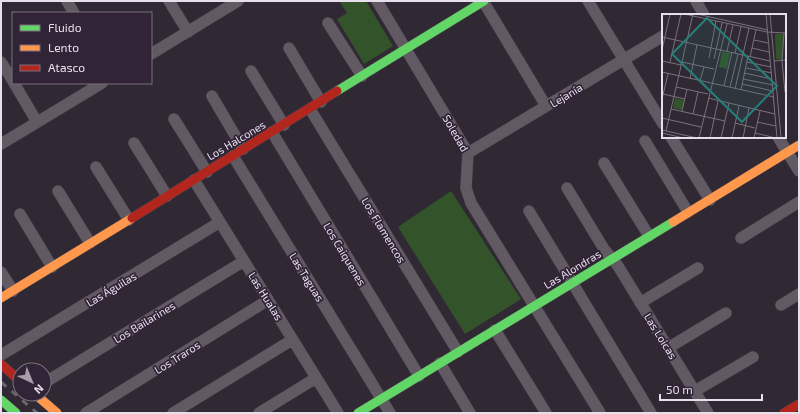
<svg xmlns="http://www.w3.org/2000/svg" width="800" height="414" viewBox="0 0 800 414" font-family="'Exo 2',sans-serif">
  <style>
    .green { fill: #33542b }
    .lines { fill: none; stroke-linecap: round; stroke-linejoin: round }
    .street-casing { stroke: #4a434c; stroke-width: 12 }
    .fast-casing { stroke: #4a434c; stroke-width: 10 }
    .slow-casing { stroke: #4a434c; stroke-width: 10 }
    .jam-casing { stroke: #4a434c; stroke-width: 10 }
    .street { stroke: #615a63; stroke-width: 11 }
    .fast { stroke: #63d668; stroke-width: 9 }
    .slow { stroke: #ff974d; stroke-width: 9 }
    .jam { stroke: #b3261e; stroke-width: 9 }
    .rail { stroke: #6b656d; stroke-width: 3; stroke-dasharray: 7 7; stroke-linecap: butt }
    .labels { text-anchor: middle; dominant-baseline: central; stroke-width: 3.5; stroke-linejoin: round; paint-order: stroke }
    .street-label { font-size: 11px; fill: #e8dfec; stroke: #312437 }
    .inset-road { fill: none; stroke: #7a717d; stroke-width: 1 }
    .view { fill: #25807b; fill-opacity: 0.15; stroke: #25807b; stroke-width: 2 }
    .inset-edge { fill: none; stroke: #e8dfec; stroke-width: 2 }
  </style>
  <rect width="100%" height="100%" fill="#302833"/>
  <path class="green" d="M339,1H366L393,46L364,64L337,19L347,13Z
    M451,191L521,299L465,334L398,227Z"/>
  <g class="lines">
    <g class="street-casing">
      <path id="street" d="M67,1L74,13
        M169,1L188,32
        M377,1L468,153L466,188L471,203L600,413
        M483,1L546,106
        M588,1L663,124
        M696,1L704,15
        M328,23L362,76
        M289,48L321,102
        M151,54L238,1
        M1,62L13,81
        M251,71L284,125
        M14,83L37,122
        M212,96L243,149
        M310,109L458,352
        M174,119L207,172
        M272,132L419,376
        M671,137L710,200
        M778,137L799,171
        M645,141L688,212
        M134,143L167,196
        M1,144L102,83
        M468,153L663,36
        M233,156L390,413
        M604,163L649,236
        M96,167L129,220
        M194,180L338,413
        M567,188L604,249L618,266L708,413
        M58,191L90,243
        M529,211L651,413
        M20,214L52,267
        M741,238L799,202
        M1,272L13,291
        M640,303L698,268
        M781,305L799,294
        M495,330L546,413
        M668,348L726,313
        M1,355L220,222
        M440,363L470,413
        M44,383L244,261
        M695,391L753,357
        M86,413L268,300
        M173,413L292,340
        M259,413L316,378"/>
    </g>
    <g class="fast-casing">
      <path id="fast" d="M337,91L484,1
        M1,400L16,413
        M358,413L673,222"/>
    </g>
    <g class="slow-casing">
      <path id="slow" d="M673,222L799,145
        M1,298L132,218
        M35,394L57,413"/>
    </g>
    <g class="jam-casing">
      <path id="jam" d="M132,218L337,91
        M1,364L20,381
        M784,413L799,404"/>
    </g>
    <use href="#street" class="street"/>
    <use href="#fast" class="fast"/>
    <use href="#slow" class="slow"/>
    <use href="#jam" class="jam"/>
    <path class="rail" d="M1,382L37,413"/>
  </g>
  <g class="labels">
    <g class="street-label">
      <text transform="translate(566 95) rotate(-31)">Lejanía</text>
      <text transform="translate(456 133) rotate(60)">Soledad</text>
      <text transform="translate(236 140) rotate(-31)">Los Halcones</text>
      <text transform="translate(384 230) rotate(59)">Los Flamencos</text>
      <text transform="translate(345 254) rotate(59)">Los Caiquenes</text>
      <text transform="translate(572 269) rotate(-31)">Las Alondras</text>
      <text transform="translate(307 277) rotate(58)">Las Taguas</text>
      <text transform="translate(111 289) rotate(-31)">Las Águilas</text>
      <text transform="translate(266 296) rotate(58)">Las Hualas</text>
      <text transform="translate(144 322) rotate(-31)">Los Bailarines</text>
      <text transform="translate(661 336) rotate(58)">Las Loicas</text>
      <text transform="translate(177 357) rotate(-32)">Los Traros</text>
    </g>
  </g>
  <g transform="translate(662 14)">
    <rect width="124" height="124" fill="#302833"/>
    <path d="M113,20H121L120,46L114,45ZM60,38L68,39L65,55L57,53ZM13,84L22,86L20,96L11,94Z" fill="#33542b"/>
    <path class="inset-road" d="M22,0L105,18L124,19M35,0L106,16M104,0L115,124M108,0L119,124M122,19L120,47L123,78M0,23L108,47M92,26L106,29M90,34L107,38M0,36L8,0M65,37L71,11M73,39L79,13M88,43L94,16M47,44L54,7M52,45L60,9M0,47L19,51M112,47L124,46M8,48L19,0M20,48L52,55M85,48L109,53M84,54L110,59M0,58L112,83M82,59L110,65M28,65L35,31M81,65L111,71M38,67L42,53M80,70L111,77M62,72L70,38M14,73L46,80M68,73L76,40M73,75L87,14M79,76L86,42M1,80L23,85M46,84L113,100M0,85L6,60M9,95L63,107M20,97L25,75M31,100L36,78M0,104L39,113M95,108L114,112M73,109L93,114M0,116L35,124M4,117L31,0M0,119L22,124M93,119L114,124M37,124L65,10M48,124L56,87M59,124L67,89M70,124L77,92M81,124L87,94M92,124L98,97"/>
    <path class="view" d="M45,4L115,72L80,108L10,40Z"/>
    <rect width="124" height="124" class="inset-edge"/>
  </g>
  <rect width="800" height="414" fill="none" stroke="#e8dfec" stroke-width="4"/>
  <rect x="12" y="12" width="140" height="72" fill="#312437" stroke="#7a6f7f"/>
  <rect x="20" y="25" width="20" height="6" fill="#63d668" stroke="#7a6f7f"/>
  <text x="48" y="32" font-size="12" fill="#e8dfec">Fluido</text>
  <rect x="20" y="45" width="20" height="6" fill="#ff974d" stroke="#7a6f7f"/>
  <text x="48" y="52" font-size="12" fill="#e8dfec">Lento</text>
  <rect x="20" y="65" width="20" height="6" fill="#b3261e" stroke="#7a6f7f"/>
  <text x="48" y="72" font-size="12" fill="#e8dfec">Atasco</text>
  <g transform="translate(32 382) rotate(136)"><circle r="19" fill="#312437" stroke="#7a6f7f"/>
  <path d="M0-3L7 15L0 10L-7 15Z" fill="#a89fab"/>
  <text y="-6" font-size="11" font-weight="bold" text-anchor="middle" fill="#e8dfec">N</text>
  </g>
  <path d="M660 394v6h102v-6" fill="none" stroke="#e8dfec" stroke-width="2"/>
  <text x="666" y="394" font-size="12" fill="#e8dfec" stroke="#312437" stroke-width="3" paint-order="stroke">50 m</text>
</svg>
